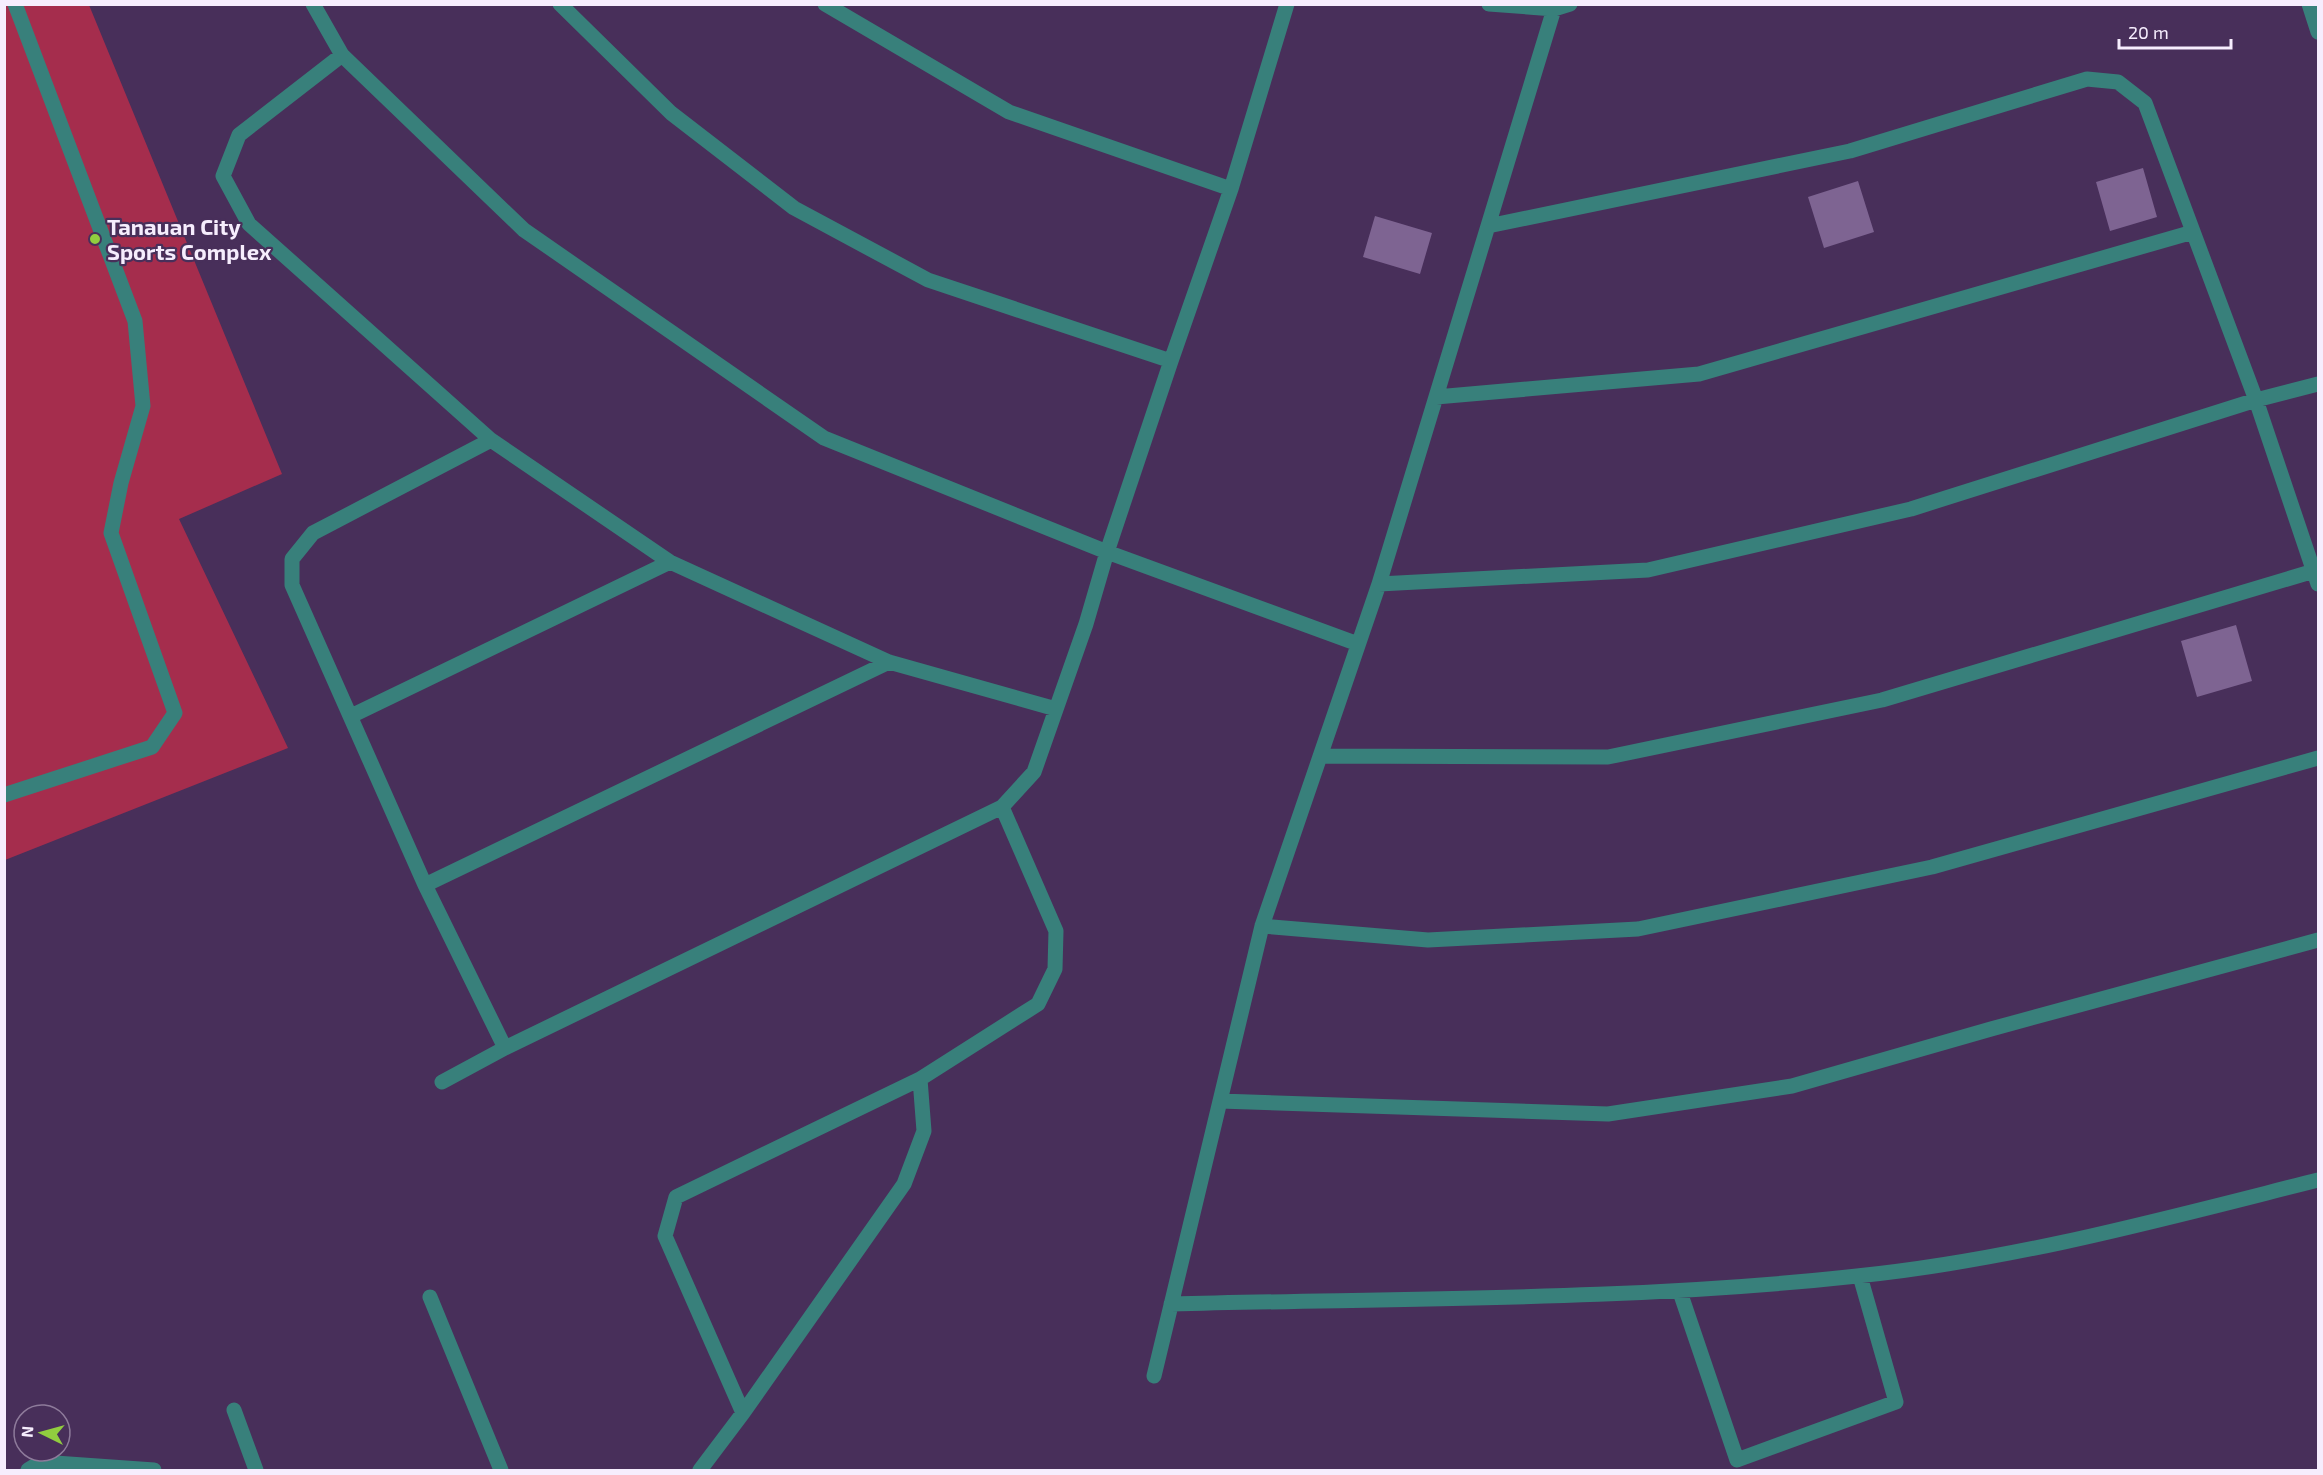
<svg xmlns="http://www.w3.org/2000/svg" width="2323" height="1475" viewBox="0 0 2323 1475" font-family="'Exo 2',sans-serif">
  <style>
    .green { fill: #a52d4d }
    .building { fill: #7e6492 }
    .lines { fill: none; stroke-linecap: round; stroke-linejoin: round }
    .service { stroke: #38807b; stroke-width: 15 }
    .minor { stroke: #38807b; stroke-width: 15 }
    .poi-dot { fill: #91cd3f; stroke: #482f5a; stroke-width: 2 }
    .labels { text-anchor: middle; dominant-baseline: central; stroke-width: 4.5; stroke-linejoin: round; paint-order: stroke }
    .poi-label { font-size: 22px; font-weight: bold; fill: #f6edfd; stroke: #482f5a; text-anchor: start }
  </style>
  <rect width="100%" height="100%" fill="#482f5a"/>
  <path class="green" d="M5,5H89L282,474L179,519L288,748L5,860Z"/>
  <path class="building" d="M2143,168L2157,217L2110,231L2096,182Z
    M1858,181L1874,232L1824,248L1808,197Z
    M1375,216L1432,233L1420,274L1363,257Z
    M2236,625L2252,681L2197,697L2181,641Z"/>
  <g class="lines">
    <path class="service" d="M4,795L152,747L175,713L111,533L121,483L143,406L135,321L15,4"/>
    <path class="minor" d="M313,4L342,55L524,230L824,438L1107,552L1358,644
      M560,4L671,113L794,208L928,280L1171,361
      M825,4L1009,112L1231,189
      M1489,4L1554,9L1570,4
      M2309,4L2318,32
      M342,55L239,135L223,176L249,224L491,440L670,562L889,662L1056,709
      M1488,226L1850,151L2087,79L2118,82L2145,103L2256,400L2318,584
      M1436,397L1699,374L2193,232
      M491,440L313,533L292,559V585L425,885L505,1048
      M1379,584L1648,570L1911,509L2256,400L2318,384
      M351,716L670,562
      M1320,756L1608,757L1882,700L2314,571
      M425,885L889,662
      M1262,926L1428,940L1638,929L1932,867L2318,758
      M442,1082L505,1048L1002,807L1034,772L1086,624L1107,552L1171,361L1231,189L1287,4
      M1220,1101L1608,1114L1792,1086L1991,1029L2318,940
      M1680,1292L1737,1460L1896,1402L1860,1276
      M430,1297L501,1470
      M1171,1304C1400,1298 1630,1301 1857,1276C2014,1260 2167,1218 2318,1180
      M1154,1376L1262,926L1379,584L1554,9
      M234,1410L256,1470
      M743,1413L665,1236L676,1197L920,1079L1038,1004L1055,969L1056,931L1002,807
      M28,1470L41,1462L154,1470
      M700,1470L743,1413L904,1184L924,1131L920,1079"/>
  </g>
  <circle class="poi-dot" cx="95" cy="239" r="6"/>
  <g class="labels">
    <g class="poi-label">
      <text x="107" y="226">Tanauan City<tspan x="107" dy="25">Sports Complex</tspan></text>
    </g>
  </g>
  <rect width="2323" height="1475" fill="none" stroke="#f6edfd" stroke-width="12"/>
  <g transform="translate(42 1433) rotate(275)"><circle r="28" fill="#482f5a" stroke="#8e7b9b" stroke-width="1.5"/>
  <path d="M0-4.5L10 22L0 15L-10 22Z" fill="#91cd3f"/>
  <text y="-9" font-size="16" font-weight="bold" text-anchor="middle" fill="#f6edfd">N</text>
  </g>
  <path d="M2119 39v9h112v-9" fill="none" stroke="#f6edfd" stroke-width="3"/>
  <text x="2128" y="39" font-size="18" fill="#f6edfd" stroke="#482f5a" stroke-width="4.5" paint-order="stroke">20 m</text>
</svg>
